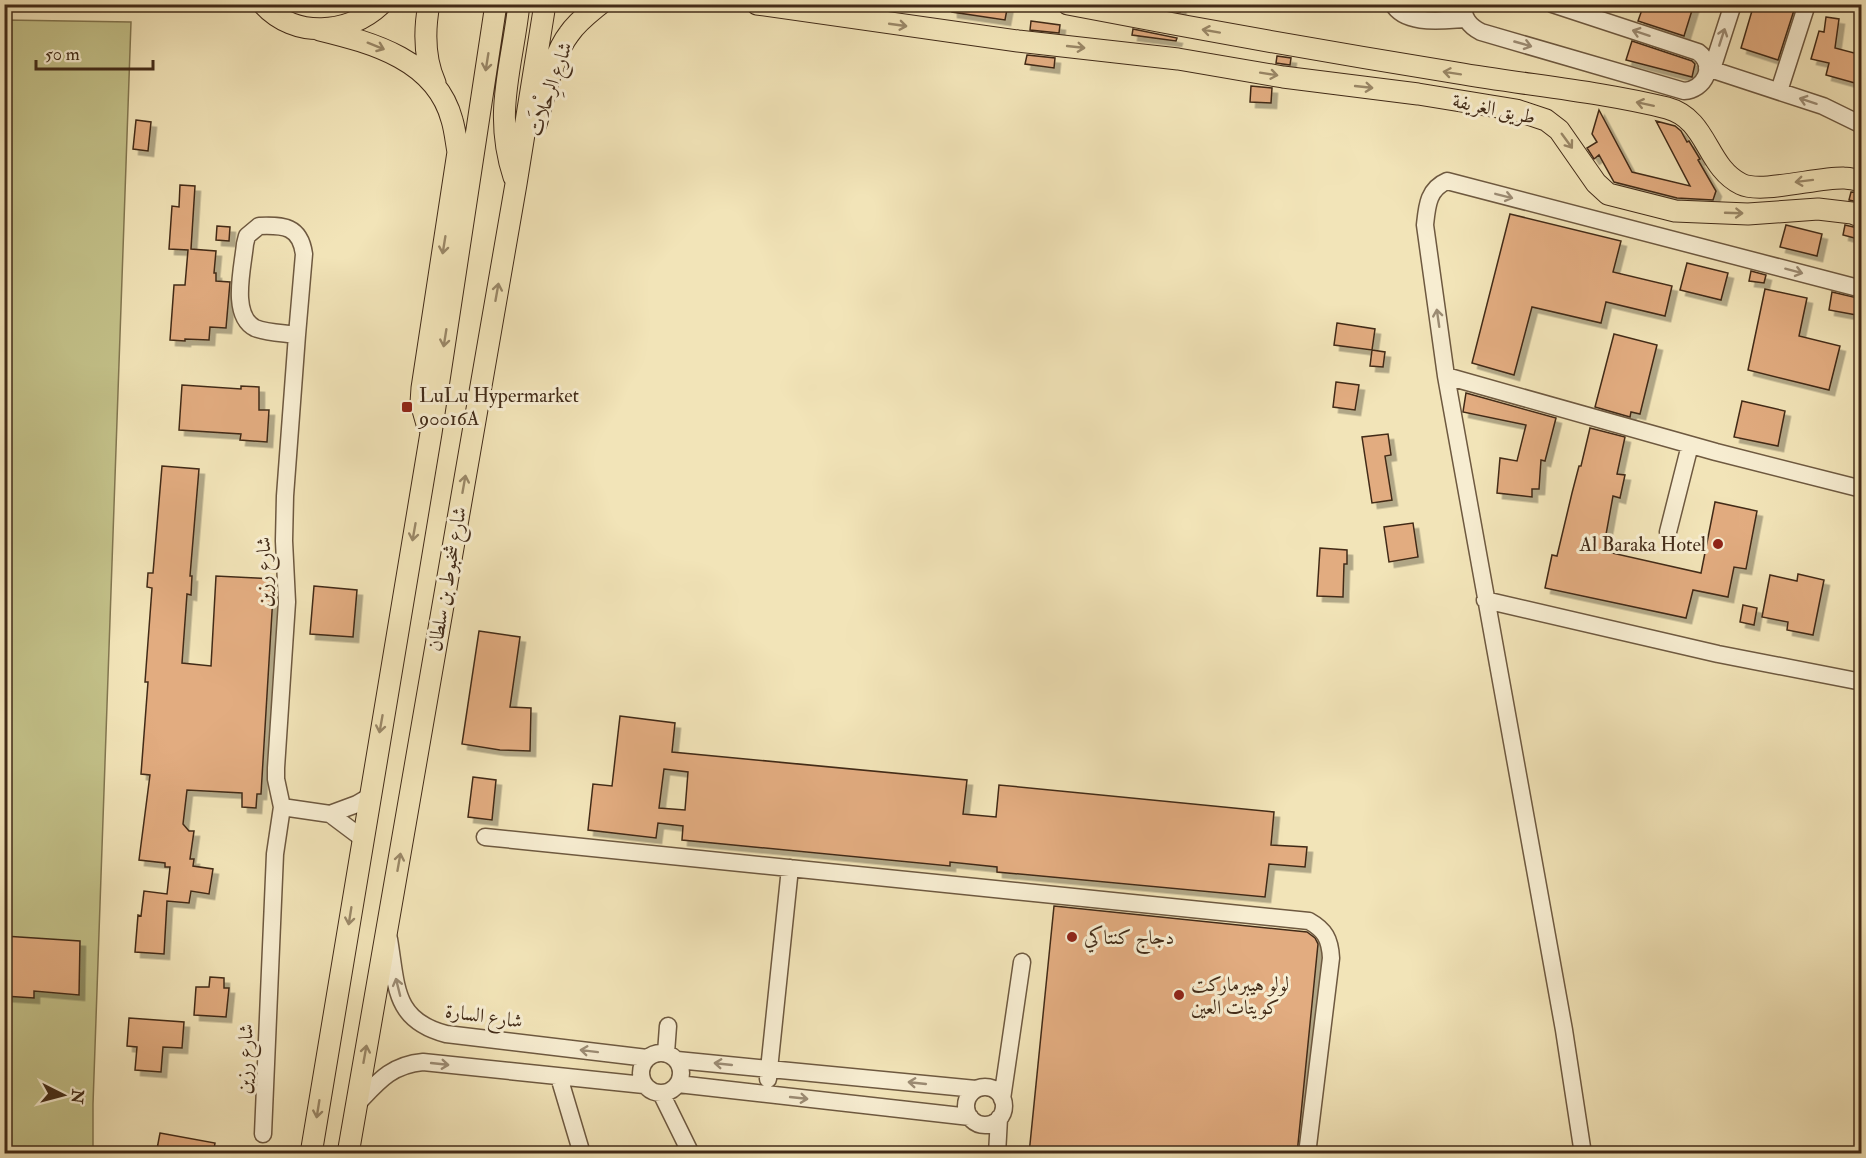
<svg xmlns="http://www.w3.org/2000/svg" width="1866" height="1158" viewBox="0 0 1866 1158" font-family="'IM FELL Double Pica',Amiri,serif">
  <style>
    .green { fill: #c3c189; stroke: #827650; stroke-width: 1.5 }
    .building { fill: #e2ac80; stroke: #422b18; stroke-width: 1.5; fill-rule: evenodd; filter: url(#shadow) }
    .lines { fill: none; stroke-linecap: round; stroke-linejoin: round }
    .minor-casing { stroke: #6e5940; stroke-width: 19 }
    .major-casing { stroke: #422b18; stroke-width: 23 }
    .minor { stroke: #f7edd1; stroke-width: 16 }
    .major { stroke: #f2e4b8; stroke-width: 21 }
    .oneway { stroke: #9a8868 }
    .oneway2 { stroke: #9c8c74 }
    .poi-dot { fill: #8f2418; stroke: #f7edd1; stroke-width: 2 }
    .labels { text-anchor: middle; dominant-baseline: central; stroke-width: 6; stroke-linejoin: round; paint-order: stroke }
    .street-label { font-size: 20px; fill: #422b18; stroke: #f7edd1 }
    .poi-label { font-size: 20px; fill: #422b18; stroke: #f7edd1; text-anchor: start }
  </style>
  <defs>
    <filter id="shadow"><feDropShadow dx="5.5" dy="5.5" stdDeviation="0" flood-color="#0004"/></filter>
  </defs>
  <rect width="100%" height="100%" fill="#f2e4b8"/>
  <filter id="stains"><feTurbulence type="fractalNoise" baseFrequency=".00333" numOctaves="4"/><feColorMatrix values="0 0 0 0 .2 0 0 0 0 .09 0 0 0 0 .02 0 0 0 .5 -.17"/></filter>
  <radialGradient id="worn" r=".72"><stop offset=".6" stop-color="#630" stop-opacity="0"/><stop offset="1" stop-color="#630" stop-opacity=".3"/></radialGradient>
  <path class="green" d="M5,20L131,22L93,1104V1153L5,1154Z"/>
  <path class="building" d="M952,4H1008L1005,20L952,12Z
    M1139,4H1181L1180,12Z
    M1644,4H1694L1684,36L1638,21Z
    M1754,4H1796L1778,60L1741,48Z
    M1826,17L1839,19L1835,48L1862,55V85L1826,75L1829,63L1811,59L1819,31L1824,32Z
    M1031,21L1060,25L1059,33L1030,30Z
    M1133,29L1177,38L1176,41L1132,35Z
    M1632,41L1692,61L1695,64L1692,77L1626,60Z
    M1027,55L1055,58L1054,68L1025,64Z
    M1277,56L1291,58L1290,65L1276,63Z
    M1251,86L1272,88L1271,103L1250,102Z
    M1599,110L1632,172L1690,186L1656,121L1675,126L1681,131L1687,142L1689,141L1700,159L1698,160L1716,191L1713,200L1677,198L1614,182L1599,155L1594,159L1587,148L1597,142L1592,134Z
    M136,120L151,122L148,151L133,149Z
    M180,185L195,186L191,249L216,251L214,273H216V281L230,282L226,328L210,327L209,340L185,339V341L170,340L174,285H185L188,250L169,249L172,206L179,207Z
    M1851,192L1862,193V203L1849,200Z
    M1510,214L1621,241L1613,272L1672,286L1665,316L1606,302L1601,323L1532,307L1514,375L1472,363Z
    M1786,225L1822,234L1817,256L1780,247Z
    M1845,225L1862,229V240L1843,235Z
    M217,226L230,227L229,241L216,240Z
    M1687,263L1728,273L1721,300L1680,290Z
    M1751,271L1766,275L1764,283L1749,281Z
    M1765,289L1807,298L1799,336L1840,346L1829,390L1748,370Z
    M1832,292L1862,299V316L1829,310Z
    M1337,323L1375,329L1372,350L1334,345Z
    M1614,334L1657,345L1640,414L1631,412L1630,417L1595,407Z
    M1372,350L1385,352L1383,367L1370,366Z
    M1336,382L1359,385L1355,410L1333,407Z
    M182,385L241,389V386L259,387V410H269L267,442L240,440L241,434L179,430Z
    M1466,393L1556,418L1545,461L1541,460L1539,489H1532V497L1497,493L1500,458L1517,461L1526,425L1463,412Z
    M1742,401L1785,411L1778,446L1734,437Z
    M1590,428L1625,437L1617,474L1625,475L1620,498L1613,496L1603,551L1701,573L1715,502L1757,511L1746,569L1734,567L1728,597L1693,590L1686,618L1545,588L1552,555L1557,556L1572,493L1579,466H1581Z
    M1388,434L1391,455L1385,456L1392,500L1372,503L1362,437Z
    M162,466L199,469L190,576H192L191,595L187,594L182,663L211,666L216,576L274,579L261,794H257L256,808L242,807V793L187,790L183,824L189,831H194L190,859H194L193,866L213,869L209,894L191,891L189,903L167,901L164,954L135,952L138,915L141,916L144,891L167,894L170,867H165V863L139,860L150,775L141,774L148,682H145L152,588L147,587L148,573H153Z
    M1413,523L1418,557L1389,562L1384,527Z
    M1320,548L1347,550V564H1344L1343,597L1317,596Z
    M1798,574L1824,580L1813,635L1787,630L1788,622L1762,617L1770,575L1797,581Z
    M314,586L357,590L353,637L310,634Z
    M1743,605L1757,608L1754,625L1740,622Z
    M479,631L520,637L510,707L531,708L530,751L500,750L462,744Z
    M620,716L675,723L672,752L967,780L963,814L996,817L999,785L1274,812L1271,845L1307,847L1305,867L1269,864L1265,897L997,872V867L950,862V866L682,840L683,826L658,823L656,838L588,830L593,784L612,786ZM664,769L688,772L685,810L659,808Z
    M473,777L496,780L492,820L468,817Z
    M1054,906L1307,932L1315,938L1318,944L1297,1154H1029Z
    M4,936L80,941L79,995L34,991V998L4,996Z
    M210,977L224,978V988H229L226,1017L194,1015L196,987H209Z
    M129,1018L184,1022L182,1048L163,1047L161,1072L135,1070L137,1047L127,1046Z
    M160,1133L215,1143L213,1154H156Z"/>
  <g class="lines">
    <g class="minor-casing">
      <path id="minor" d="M1393,4C1405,26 1444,20 1465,19
        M1463,4C1463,18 1469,26 1481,32L1684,91C1704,90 1717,66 1698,52L1552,4
        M1707,68L1823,106L1862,125
        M1712,69L1733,4
        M1779,91L1807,4
        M259,226C284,225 300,226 304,254L297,335C284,333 267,333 255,328C230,315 243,267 245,244L247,236Z
        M1446,376L1716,452L1862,489
        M1668,532L1690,445
        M1485,600L1718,654L1862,682
        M282,807L330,814L362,838
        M330,814L357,804L369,797
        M485,837L1309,921C1325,930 1330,939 1331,958L1307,1154
        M389,939C397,986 393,1020 446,1034L647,1058
        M641 1073a20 20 0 1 1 40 0a20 20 0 1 1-40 0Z
        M666,1053L668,1026
        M677,1060L976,1089
        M559,1077L582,1154
        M768,1079L790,868
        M678,1084L970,1117
        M966 1106a19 19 0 1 1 38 0a19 19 0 1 1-38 0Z
        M661,1093L691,1154
        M1002,1099L1022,962
        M356,1105C377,1083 390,1065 423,1062L644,1085
        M263,1134L275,854L282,807L276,779V768L287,602L284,541L285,496L297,335
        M997,1154L999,1118
        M1583,1154L1564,1030L1446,376L1425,225C1427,206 1428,189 1447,181L1862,289"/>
    </g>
    <g class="major-casing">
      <path id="major" d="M263,4C295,39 348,35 381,4
        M429,4C424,31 424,58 435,83
        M757,4L1018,41L1178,59L1283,77L1418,94L1516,110L1546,120L1559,130L1596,183L1608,194L1675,211L1748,214L1818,209L1852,213L1862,217
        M1068,4C1197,29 1327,52 1457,73C1526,85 1598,91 1667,108C1708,119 1706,167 1741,184C1761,194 1818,177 1844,178C1850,178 1856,180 1862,181
        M320,30C373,43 436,60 452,120C455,130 456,141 458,152L422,388L421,403L427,424
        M536,124C544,99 553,54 569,34C577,22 589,13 600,4
        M514,177C493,113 512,68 519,4
        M311,1154L431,433L496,4
        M348,1154L516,184L545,4"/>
    </g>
    <use href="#minor" class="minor"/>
    <use href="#major" class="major"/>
  </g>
  <defs><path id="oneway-shaft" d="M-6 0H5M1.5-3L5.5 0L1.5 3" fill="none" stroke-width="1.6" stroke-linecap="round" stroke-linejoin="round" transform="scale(1.5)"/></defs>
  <g class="oneway">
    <use href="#oneway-shaft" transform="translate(898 25) rotate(8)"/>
    <use href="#oneway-shaft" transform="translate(1211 31) rotate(-170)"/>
    <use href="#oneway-shaft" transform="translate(376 46) rotate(22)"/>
    <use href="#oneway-shaft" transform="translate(1076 47) rotate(6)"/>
    <use href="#oneway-shaft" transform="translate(487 62) rotate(99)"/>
    <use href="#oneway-shaft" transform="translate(1452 73) rotate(-171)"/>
    <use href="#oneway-shaft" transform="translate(1269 74) rotate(9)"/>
    <use href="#oneway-shaft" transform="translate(1364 87) rotate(6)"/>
    <use href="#oneway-shaft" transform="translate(1645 104) rotate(-168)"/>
    <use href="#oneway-shaft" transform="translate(1567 141) rotate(54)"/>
    <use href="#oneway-shaft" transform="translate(1804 181) rotate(173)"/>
    <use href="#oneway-shaft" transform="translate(1734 213) rotate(2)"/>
    <use href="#oneway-shaft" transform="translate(444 245) rotate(99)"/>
    <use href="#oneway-shaft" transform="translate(497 292) rotate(-80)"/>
    <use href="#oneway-shaft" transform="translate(445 338) rotate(99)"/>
    <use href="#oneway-shaft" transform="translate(464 484) rotate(-80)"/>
    <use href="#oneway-shaft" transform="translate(414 532) rotate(100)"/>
    <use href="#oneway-shaft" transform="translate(381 724) rotate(100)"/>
    <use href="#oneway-shaft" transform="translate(399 862) rotate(-80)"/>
    <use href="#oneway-shaft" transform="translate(350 916) rotate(99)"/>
    <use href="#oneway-shaft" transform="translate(365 1054) rotate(-80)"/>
    <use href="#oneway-shaft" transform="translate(318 1109) rotate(99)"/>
  </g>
  <g class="oneway2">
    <use href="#oneway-shaft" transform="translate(1641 33) rotate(-162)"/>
    <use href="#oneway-shaft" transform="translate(1722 37) rotate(-72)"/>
    <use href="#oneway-shaft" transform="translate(1523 44) rotate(16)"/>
    <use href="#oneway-shaft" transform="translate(1808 101) rotate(-162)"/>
    <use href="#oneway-shaft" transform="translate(1504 196) rotate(14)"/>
    <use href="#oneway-shaft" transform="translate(1794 271) rotate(15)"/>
    <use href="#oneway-shaft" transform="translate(1438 318) rotate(-98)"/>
    <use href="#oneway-shaft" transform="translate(398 987) rotate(-104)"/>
    <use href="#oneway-shaft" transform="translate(589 1051) rotate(-173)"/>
    <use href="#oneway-shaft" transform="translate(440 1064) rotate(6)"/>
    <use href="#oneway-shaft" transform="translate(723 1064) rotate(-174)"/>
    <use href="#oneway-shaft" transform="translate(917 1083) rotate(-174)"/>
    <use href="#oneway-shaft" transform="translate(799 1098) rotate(6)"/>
  </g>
  <g class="poi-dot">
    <rect x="401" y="401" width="12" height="12" rx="3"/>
    <circle cx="1718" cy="544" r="6"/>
    <circle cx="1072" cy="937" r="6"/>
    <circle cx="1179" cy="995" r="6"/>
  </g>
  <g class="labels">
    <g class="street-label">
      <text transform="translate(550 89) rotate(-71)">شارع الرِحْلاَت</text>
      <text transform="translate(1494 109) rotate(12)">طريق الغريفة</text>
      <text transform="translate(264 572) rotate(-91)">شارع رزين</text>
      <text transform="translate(447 579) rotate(-80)">شارع شخبوط بن سلطان</text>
      <text transform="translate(484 1016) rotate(8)">شارع السارة</text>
      <text transform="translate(245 1059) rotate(-88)">شارع رزين</text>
    </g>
    <g class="poi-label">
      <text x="419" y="395">LuLu Hypermarket<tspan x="419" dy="23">90016A</tspan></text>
      <text x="1706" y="544" text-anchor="end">Al Baraka Hotel</text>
      <text x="1084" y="937">دجاج كنتاكي</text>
      <text x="1191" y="984">لولو هيبرماركت<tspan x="1191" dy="23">كويتات العين</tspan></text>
    </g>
  </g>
  <rect width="1866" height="1158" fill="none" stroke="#f2e4b8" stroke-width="24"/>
  <rect x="6" y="6" width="1854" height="1146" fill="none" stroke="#422b18" stroke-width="3"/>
  <rect x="12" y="12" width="1842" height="1134" fill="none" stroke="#422b18" stroke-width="1.5"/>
  <g transform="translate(63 1095) rotate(96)" stroke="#f7edd1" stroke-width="4.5" paint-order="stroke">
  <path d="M0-4.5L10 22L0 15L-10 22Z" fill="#422b18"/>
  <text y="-9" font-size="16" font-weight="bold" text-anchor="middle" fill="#422b18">N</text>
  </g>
  <path d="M36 60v9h117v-9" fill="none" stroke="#422b18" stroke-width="3"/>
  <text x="45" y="60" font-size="18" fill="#422b18" stroke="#f7edd1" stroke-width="4.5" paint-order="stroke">50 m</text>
  <rect width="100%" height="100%" filter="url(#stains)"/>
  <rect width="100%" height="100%" fill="url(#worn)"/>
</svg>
